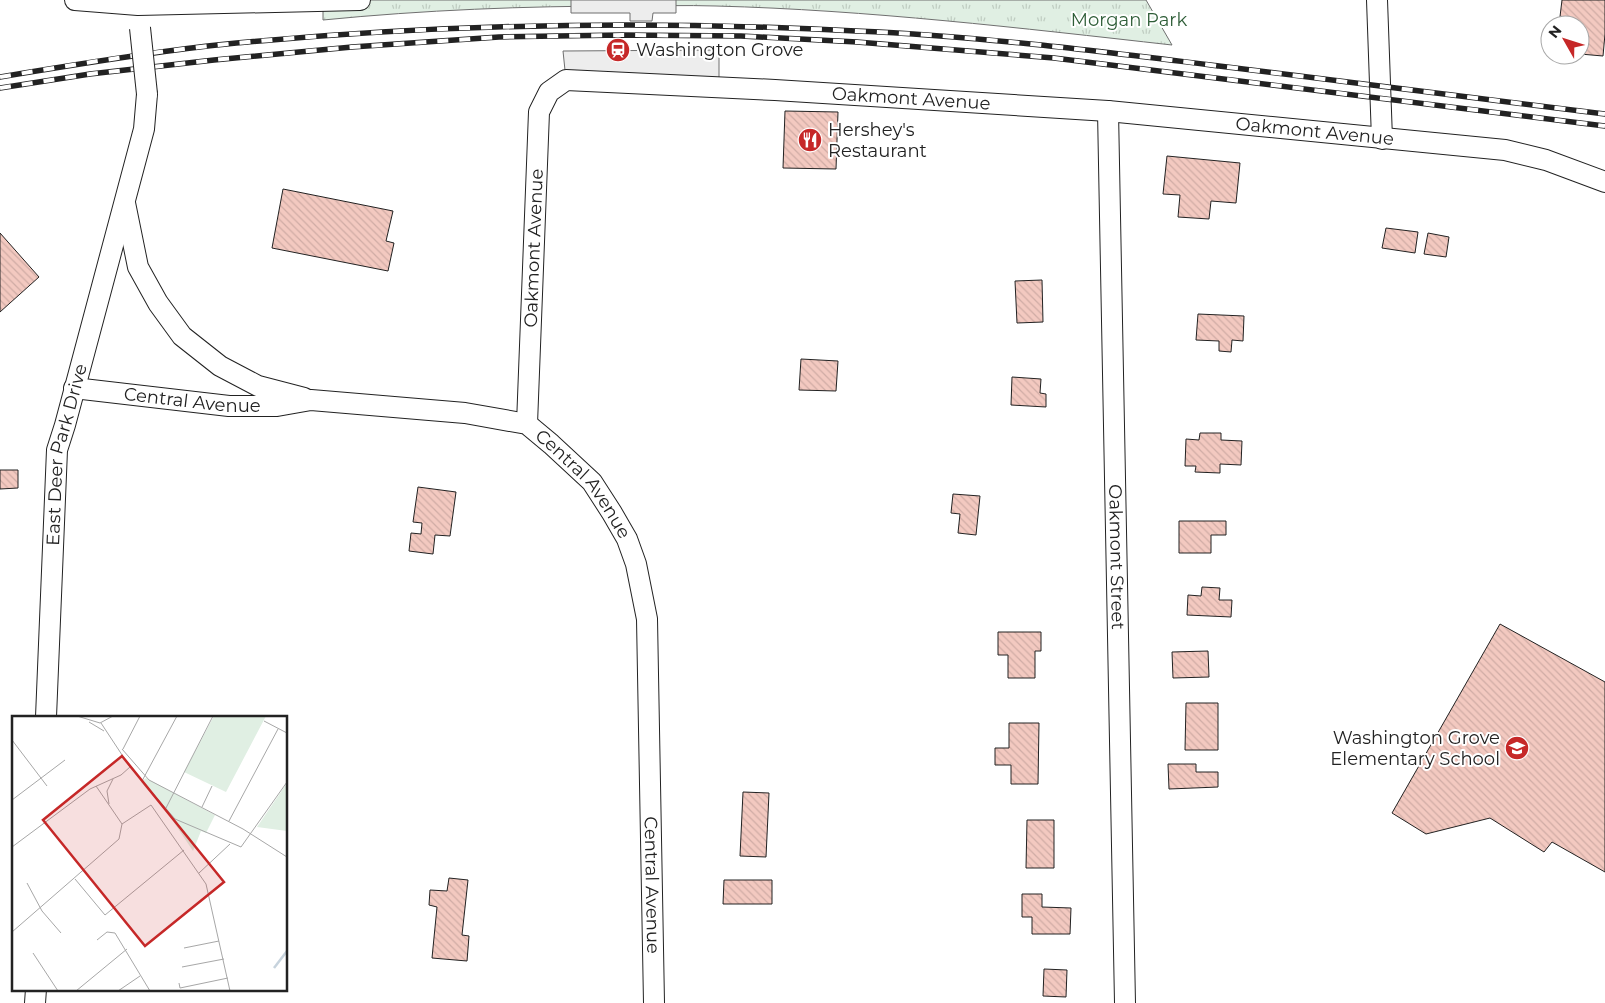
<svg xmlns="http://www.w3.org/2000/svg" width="1605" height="1003" viewBox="0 0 1605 1003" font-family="Montserrat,sans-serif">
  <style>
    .park { fill: url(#park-tufts); stroke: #6f6f6f }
    .parking { fill: #ededed; stroke: #6f6f6f }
    .building { fill: url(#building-back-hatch); stroke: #222 }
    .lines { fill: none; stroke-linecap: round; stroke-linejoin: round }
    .minor-casing { stroke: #222; stroke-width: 22 }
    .minor { stroke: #fff; stroke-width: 20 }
    .rail-casing { stroke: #222; stroke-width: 5.5 }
    .rail { stroke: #fff; stroke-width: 4; stroke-dasharray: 11; stroke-linecap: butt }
    .minor-bridge-casing { stroke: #222; stroke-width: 22; stroke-linecap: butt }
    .minor-bridge { stroke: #fff; stroke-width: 20 }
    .labels { text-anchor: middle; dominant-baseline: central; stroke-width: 4; stroke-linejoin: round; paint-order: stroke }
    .park-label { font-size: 18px; fill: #2f5e38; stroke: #fff }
    .poi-label { font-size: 18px; fill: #222; stroke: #fff; text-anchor: start }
    .street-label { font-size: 18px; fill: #222; stroke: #fff }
    .inset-river { fill: none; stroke: #c7d3dd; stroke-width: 2.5 }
    .inset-road { fill: none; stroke: #a7a7a7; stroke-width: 1 }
    .view { fill: #c62828; fill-opacity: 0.15; stroke: #c62828; stroke-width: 2.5 }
    .inset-edge { fill: none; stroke: #222; stroke-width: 2.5 }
  </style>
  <defs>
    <pattern id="park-tufts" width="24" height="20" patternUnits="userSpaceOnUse" patternTransform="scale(1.25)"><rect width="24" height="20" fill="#e0efe3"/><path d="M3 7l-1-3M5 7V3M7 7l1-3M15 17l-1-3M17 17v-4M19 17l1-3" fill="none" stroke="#c0cdc2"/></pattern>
    <pattern id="building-back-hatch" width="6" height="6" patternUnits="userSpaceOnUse" patternTransform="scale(1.25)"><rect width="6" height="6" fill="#f3c9c0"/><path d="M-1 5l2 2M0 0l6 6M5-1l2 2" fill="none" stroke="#d0aca5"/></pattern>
  </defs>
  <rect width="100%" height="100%" fill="#fff"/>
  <path class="park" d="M323,0H1146L1172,45C1020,28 868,10 716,6C686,5 656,6 626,6C525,6 424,10 323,20Z"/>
  <path class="parking" d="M571,0H676V13H653L652,21H630V13H571Z
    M719,50V88L566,80L563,51Z"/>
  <path class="building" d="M1562,0H1605V34L1603,56L1580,54V25H1559Z
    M785,111L838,112L836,169L783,168Z
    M1167,156L1240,163L1236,203L1211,201L1209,219L1178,217L1180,195L1163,194Z
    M283,189L393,211L386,241L394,243L388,271L272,248Z
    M1386,228L1418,232L1415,253L1382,248Z
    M0,233L39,277L0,312Z
    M1428,233L1449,237L1446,257L1424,254Z
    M1042,280L1043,322L1017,323L1015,281Z
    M1198,314L1244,316L1243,341L1232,340L1231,352L1219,351V341L1196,340Z
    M801,359L838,361L836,391L799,390Z
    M1012,377L1041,379L1040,393L1046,394V407L1011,405Z
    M1200,433H1221V440L1242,441L1241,465L1220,464V473L1195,472L1196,466H1185L1186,439L1199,440Z
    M0,470H18V488L0,489Z
    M418,487L456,492L450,536L435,535L433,554L409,551L411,533L421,534L422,523L413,522Z
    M953,494L980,496L976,535L958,533L960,514L951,513Z
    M1179,521H1226V535H1211V553H1179Z
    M1202,587L1220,588L1219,600H1232L1231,617L1187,615L1188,595L1201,596Z
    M1500,624L1605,682V872L1552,842L1544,852L1490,818L1426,834L1392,813Z
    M998,632H1041V651H1035V678H1008V655H998Z
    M1208,651L1209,677L1173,678L1172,652Z
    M1186,703H1218V750H1185Z
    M1009,723H1039L1038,784H1011V765H995V748H1009Z
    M1168,764H1196V772H1218V787L1169,789Z
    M743,792L769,793L766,857L740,856Z
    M1027,820H1054V868H1026Z
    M449,878L468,880L462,935L469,936L467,961L432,958L437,907L429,905L430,890L447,891Z
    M724,880H772V904H723Z
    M1022,894H1042V907L1071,908L1070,934H1032V917H1022Z
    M1044,969L1067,970L1066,997L1043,996Z"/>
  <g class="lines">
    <g class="minor-casing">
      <g id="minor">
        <path d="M75,0L138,5L360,0"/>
        <path d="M1377,0L1382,139"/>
        <path id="s1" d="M1108,111L1125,1003"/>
        <path d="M125,203L138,267L158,303L182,336L220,366L258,386L304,398"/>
        <path id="s2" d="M74,388L229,406H277L311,400L465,413L527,424L551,444L592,482L612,513L627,539L636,564L647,619L654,1003"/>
        <path id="s3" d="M527,424L539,112L549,92L566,80L775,90L1108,111L1505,150L1546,160L1605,182"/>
        <path id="s4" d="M46,717L57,450L65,425L144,129L147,94"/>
        <path d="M35,1003L36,989"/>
      </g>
    </g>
    <use href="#minor" class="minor"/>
    <g class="rail-casing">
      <path id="rail" d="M0,77C72,65 144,53 217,45C429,24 643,20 856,31C978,36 1098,51 1219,66C1348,82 1476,98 1605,114
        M0,88L90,74L214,60L352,47L499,37L622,35L741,36L857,42L1054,58L1605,126"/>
    </g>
    <use href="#rail" class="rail"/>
    <g class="minor-bridge-casing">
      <path id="minor-bridge" d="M140,28L147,94"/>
    </g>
    <use href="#minor-bridge" class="minor-bridge"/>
  </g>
  <defs>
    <g id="station-disc" transform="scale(1.25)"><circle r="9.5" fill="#c62828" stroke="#fff"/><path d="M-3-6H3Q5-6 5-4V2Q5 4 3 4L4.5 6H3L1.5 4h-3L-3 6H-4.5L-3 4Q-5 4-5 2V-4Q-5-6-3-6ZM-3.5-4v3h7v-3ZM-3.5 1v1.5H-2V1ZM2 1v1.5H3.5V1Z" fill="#fff"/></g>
    <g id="restaurant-disc" transform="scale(1.25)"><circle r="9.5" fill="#c62828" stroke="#fff"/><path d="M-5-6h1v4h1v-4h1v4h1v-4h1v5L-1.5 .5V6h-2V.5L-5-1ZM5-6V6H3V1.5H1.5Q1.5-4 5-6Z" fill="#fff"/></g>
    <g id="school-disc" transform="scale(1.25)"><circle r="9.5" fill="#c62828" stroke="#fff"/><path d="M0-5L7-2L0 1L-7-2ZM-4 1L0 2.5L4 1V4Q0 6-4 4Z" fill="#fff"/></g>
  </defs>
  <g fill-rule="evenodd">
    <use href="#station-disc" x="618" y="50"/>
    <use href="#restaurant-disc" x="810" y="140"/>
    <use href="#school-disc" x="1517" y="748"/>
  </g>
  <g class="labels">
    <g class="park-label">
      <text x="1129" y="20">Morgan Park</text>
    </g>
    <g class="poi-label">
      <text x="636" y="50">Washington Grove</text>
      <text x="828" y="130">Hershey's<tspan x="828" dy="21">Restaurant</tspan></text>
      <text x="1500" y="738" text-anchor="end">Washington Grove<tspan x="1500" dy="21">Elementary School</tspan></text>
    </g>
    <g class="street-label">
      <text stroke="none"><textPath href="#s3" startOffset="701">Oakmont Avenue</textPath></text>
      <text stroke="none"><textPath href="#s3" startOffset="1106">Oakmont Avenue</textPath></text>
      <text stroke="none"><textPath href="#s3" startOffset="176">Oakmont Avenue</textPath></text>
      <text stroke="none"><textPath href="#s2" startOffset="119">Central Avenue</textPath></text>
      <text stroke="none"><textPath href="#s4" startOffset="264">East Deer Park Drive</textPath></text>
      <text stroke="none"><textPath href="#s2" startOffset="539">Central Avenue</textPath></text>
      <text stroke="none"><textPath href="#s1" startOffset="446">Oakmont Street</textPath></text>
      <text stroke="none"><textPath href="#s2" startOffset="959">Central Avenue</textPath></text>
    </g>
  </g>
  <g transform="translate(12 716)">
    <rect width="275" height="275" fill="#fff"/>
    <path d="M202,0H254L214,76L172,56ZM134,62L203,99L194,117L189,115L181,135L155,96L129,66ZM275,67V115L245,111Z" fill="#e0efe3"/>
    <path class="inset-river" d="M262,252L275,235"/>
    <path class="inset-road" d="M65,0L88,7L101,0M252,5L275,17M77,6L92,15M89,7L118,51L163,103L229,131L275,66M0,24L35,70M110,33L137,64L231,113L275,141M111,33L128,0M130,65L165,0M0,84L53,44M97,88L95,75L101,63M190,91L200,70M154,92L201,0M217,105L266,13M110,108L139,89L194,168L218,275M0,131L78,73L109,59L118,51M187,157L218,128M63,163L93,199L172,134M15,167L30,195L49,217M0,216L107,123L110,108L84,70M85,224L95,216L103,217L138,275M172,232L207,225M21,237L46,275M170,251L212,243M167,267L168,272L216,262M64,275L115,233M106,275L128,260"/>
    <path class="view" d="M110,40L212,166L133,230L31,104Z"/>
    <rect width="275" height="275" class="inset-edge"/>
  </g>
  <g transform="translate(1565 40) rotate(309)"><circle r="24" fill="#ffffff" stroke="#a7a7a7"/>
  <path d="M0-4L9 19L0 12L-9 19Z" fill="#c62828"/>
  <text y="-8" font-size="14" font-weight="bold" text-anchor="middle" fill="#222222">N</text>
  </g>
</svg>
